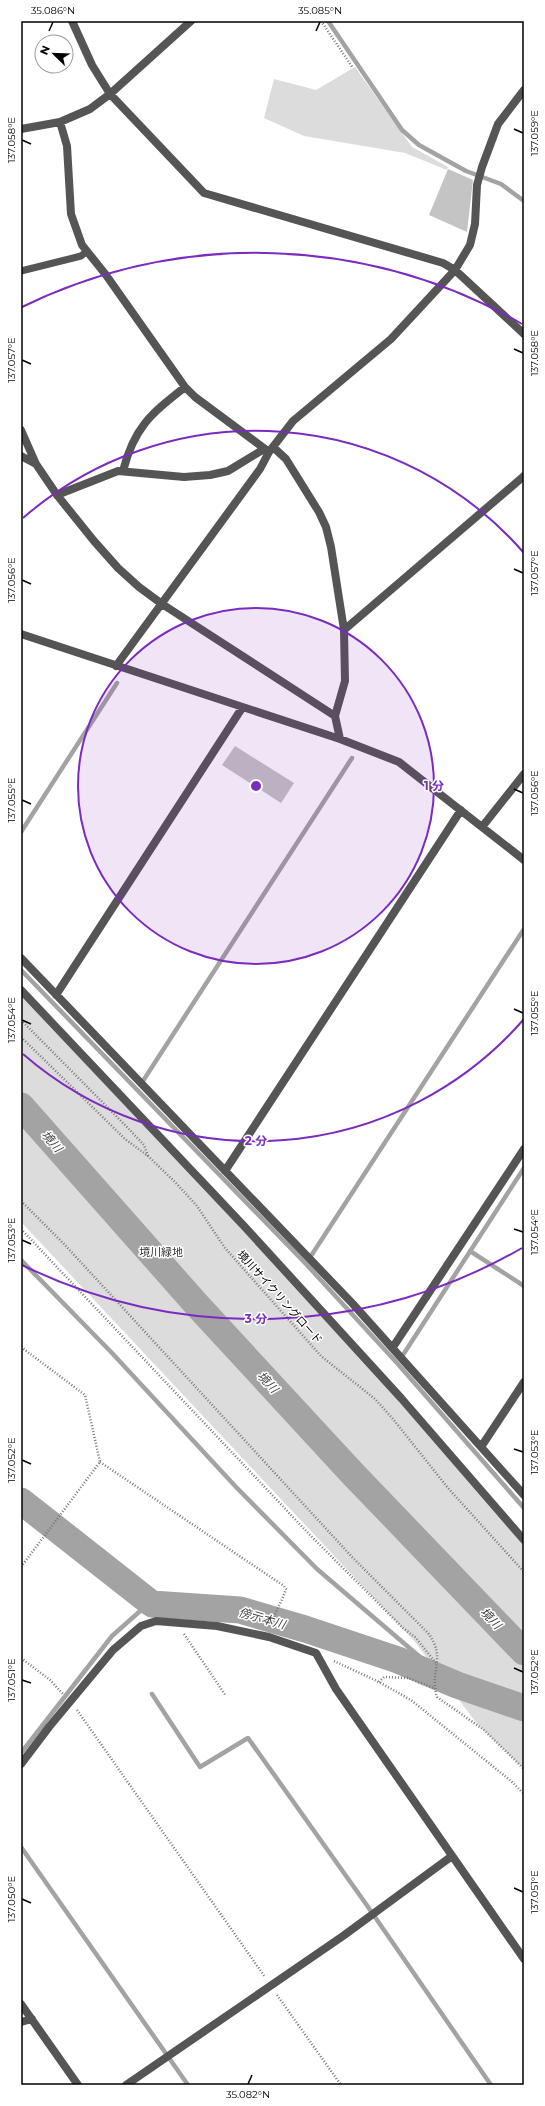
<svg xmlns="http://www.w3.org/2000/svg" width="545" height="2106" viewBox="0 0 545 2106" font-family="Montserrat,'Noto Sans JP',sans-serif">
  <style>
    .green { fill: #dcdcdc }
    .lines { fill: none; stroke-linecap: round; stroke-linejoin: round }
    .stream { stroke: #a3a3a3; stroke-width: 4.5 }
    .river { stroke: #a3a3a3; stroke-width: 27 }
    .building { fill: #c4c4c4 }
    .path { stroke: #777; stroke-width: 2.5; stroke-dasharray: 1 2; stroke-linecap: butt }
    .service { stroke: #555; stroke-width: 7 }
    .minor { stroke: #555; stroke-width: 8 }
    .ticks { fill: none; stroke: #000; stroke-width: 1.5 }
    .ring { fill: none; stroke: #7b2cbf; stroke-width: 2 }
    .labels { text-anchor: middle; dominant-baseline: central; stroke-width: 3; stroke-linejoin: round; paint-order: stroke }
    .park-label { font-size: 11px; fill: #333; stroke: #fff }
    .street-label { font-size: 11px; fill: #000; stroke: #fff }
    .water-label { font-size: 12px; font-style: italic; fill: #444; stroke: #fff }
    .centre { fill: #7b2cbf; stroke: #fff; stroke-width: 2 }
    .ring-label { font-size: 12px; text-anchor: middle; font-weight: bold; fill: #7b2cbf; stroke: #fff; stroke-width: 3; stroke-linejoin: round; paint-order: stroke }
    .neatline { fill: none; stroke: #000; stroke-width: 1.5 }
    .ticks-label { font-size: 10px; text-anchor: middle; fill: #000 }
  </style>
  <rect width="100%" height="100%" fill="#fff"/>
  <path class="green" d="M355,67L412,147L448,167L447,170L405,153L304,136L264,118L274,79L316,90Z
    M21,993L213,1187L370,1359L524,1538V1769L478,1725L415,1642L21,1222Z"/>
  <g class="lines">
    <path class="stream" d="M328,21L402,130L419,145L466,171L501,184L524,201
      M21,832L117,683
      M21,970L306,1264L397,1363L524,1508
      M141,1084L352,758
      M470,1251L524,1286
      M309,1259L524,929
      M21,1260L112,1353L236,1487L317,1569L420,1657L423,1665L420,1670
      M401,1358L524,1168
      M152,1694L200,1767L248,1738L366,1904L491,2085
      M21,1753L112,1636L139,1612L152,1604
      M21,1847L188,2085"/>
    <path class="river" d="M21,1106L197,1305L352,1473L524,1652
      M21,1501L152,1604L240,1610L305,1629L398,1660L457,1685L524,1708"/>
  </g>
  <path class="building" d="M448,169L473,180L467,232L429,215Z
    M235,746L294,783L281,803L222,765Z"/>
  <g class="lines">
    <path class="path" d="M321,21L353,68
      M21,1020L125,1125L144,1145L148,1156
      M21,1037L125,1139L148,1156L176,1183L197,1206L225,1248L240,1265L321,1356L375,1399L393,1419L448,1488L524,1572
      M21,1201L65,1245L353,1558L428,1633C447,1658 429,1672 437,1697L484,1730L524,1769
      M21,1229L309,1534L403,1628L415,1637L436,1663
      M21,1347L85,1395L100,1462L21,1567
      M100,1462L284,1586L286,1589C282,1602 274,1613 271,1626
      M184,1634L226,1696
      M21,1658L50,1680L63,1694
      M334,1661L379,1682L411,1700L511,1781L524,1794
      M379,1682L384,1677L408,1678L434,1688
      M77,1710L265,1977
      M277,1995L341,2085"/>
    <path class="service" d="M21,271L81,256L86,252"/>
    <path class="minor" d="M72,21L92,65L110,94L204,193L443,263L455,270L524,334
      M60,122L67,146L71,214L82,245L106,275L185,387L195,397L269,452
      M21,129L60,122L90,109L110,94L191,21
      M21,430L36,464L57,495L94,541L118,568L139,587L162,604L335,716
      M273,447L286,459L319,512L326,527L331,547L344,630L345,681L335,716L340,739
      M21,456L36,464
      M123,471C134,427 151,414 185,387
      M57,495L118,471L184,477L210,475L228,471L264,449
      M344,630L524,476
      M21,634L340,739L399,762L524,860
      M116,666L260,469L269,452L293,421L391,339L455,270L470,245L475,224L477,185L482,167L498,124L524,90
      M482,827L524,774
      M21,958L352,1303L524,1495
      M21,990L244,1226L401,1398L524,1540
      M56,995L242,708
      M225,1171L461,810
      M393,1347L524,1149
      M481,1447L524,1382
      M21,1764L49,1727L113,1650L141,1626L156,1621L217,1626L269,1637L316,1653L336,1689L524,1959
      M21,2004L78,2085
      M21,2022L32,2019
      M126,2085L343,1936L452,1856"/>
  </g>
  <path class="ticks" d="M49,31L53,22M316,31L320,22M514,129L523,133M22,140L31,144M514,349L523,353M22,360L31,364M514,569L523,573M22,580L31,584M514,789L523,793M22,800L31,804M514,1009L523,1013M22,1020L31,1024M514,1229L523,1232M22,1240L31,1244M514,1449L523,1452M22,1460L31,1464M514,1668L523,1672M22,1680L31,1683M514,1888L523,1892M22,1899L31,1903M248,2084L252,2075"/>
  <circle cx="256" cy="786" r="178" fill="#7b2cbf" fill-opacity=".12"/>
  <g class="ring">
    <circle cx="256" cy="786" r="178"/>
    <path d="M524 1019A355 355 0 0 1 23 1054M23 518A355 355 0 0 1 524 553"/>
    <path d="M522 1248A533 533 0 0 1 22 1265M22 307A533 533 0 0 1 522 324"/>
  </g>
  <g class="labels">
    <g class="park-label">
      <text x="161" y="1252">境川緑地</text>
    </g>
    <g class="street-label">
      <text transform="translate(280 1297) rotate(48)">境川サイクリングロード</text>
    </g>
    <g class="water-label">
      <text transform="translate(52 1141) rotate(49)">境川</text>
      <text transform="translate(268 1382) rotate(47)">境川</text>
      <text transform="translate(262 1618) rotate(16)">傍示本川</text>
      <text transform="translate(491 1618) rotate(46)">境川</text>
    </g>
  </g>
  <circle cx="256" cy="786" r="6" class="centre"/>
  <g class="ring-label">
    <text x="434" y="790">1 分</text>
    <text x="256" y="1145">2 分</text>
    <text x="256" y="1323">3 分</text>
  </g>
  <rect width="545" height="2106" fill="none" stroke="#ffffff" stroke-width="44"/>
  <g transform="translate(54 54) rotate(293)"><circle r="19" fill="#ffffff" stroke="#999999"/>
  <path d="M0-3L7 15L0 10L-7 15Z" fill="#000000"/>
  <text y="-6" font-size="11" font-weight="bold" text-anchor="middle" fill="#000000">N</text>
  </g>
  <rect x="22" y="22" width="501" height="2062" class="neatline"/>
  <g class="ticks-label">
    <text x="53" y="14">35.086°N</text>
    <text x="320" y="14">35.085°N</text>
    <text transform="translate(534 133) rotate(-90)" y="4">137.059°E</text>
    <text transform="translate(11 140) rotate(-90)" y="4">137.058°E</text>
    <text transform="translate(534 353) rotate(-90)" y="4">137.058°E</text>
    <text transform="translate(11 360) rotate(-90)" y="4">137.057°E</text>
    <text transform="translate(534 573) rotate(-90)" y="4">137.057°E</text>
    <text transform="translate(11 580) rotate(-90)" y="4">137.056°E</text>
    <text transform="translate(534 793) rotate(-90)" y="4">137.056°E</text>
    <text transform="translate(11 800) rotate(-90)" y="4">137.055°E</text>
    <text transform="translate(534 1013) rotate(-90)" y="4">137.055°E</text>
    <text transform="translate(11 1020) rotate(-90)" y="4">137.054°E</text>
    <text transform="translate(534 1232) rotate(-90)" y="4">137.054°E</text>
    <text transform="translate(11 1240) rotate(-90)" y="4">137.053°E</text>
    <text transform="translate(534 1452) rotate(-90)" y="4">137.053°E</text>
    <text transform="translate(11 1460) rotate(-90)" y="4">137.052°E</text>
    <text transform="translate(534 1672) rotate(-90)" y="4">137.052°E</text>
    <text transform="translate(11 1680) rotate(-90)" y="4">137.051°E</text>
    <text transform="translate(534 1892) rotate(-90)" y="4">137.051°E</text>
    <text transform="translate(11 1899) rotate(-90)" y="4">137.050°E</text>
    <text x="248" y="2098">35.082°N</text>
  </g>
</svg>
